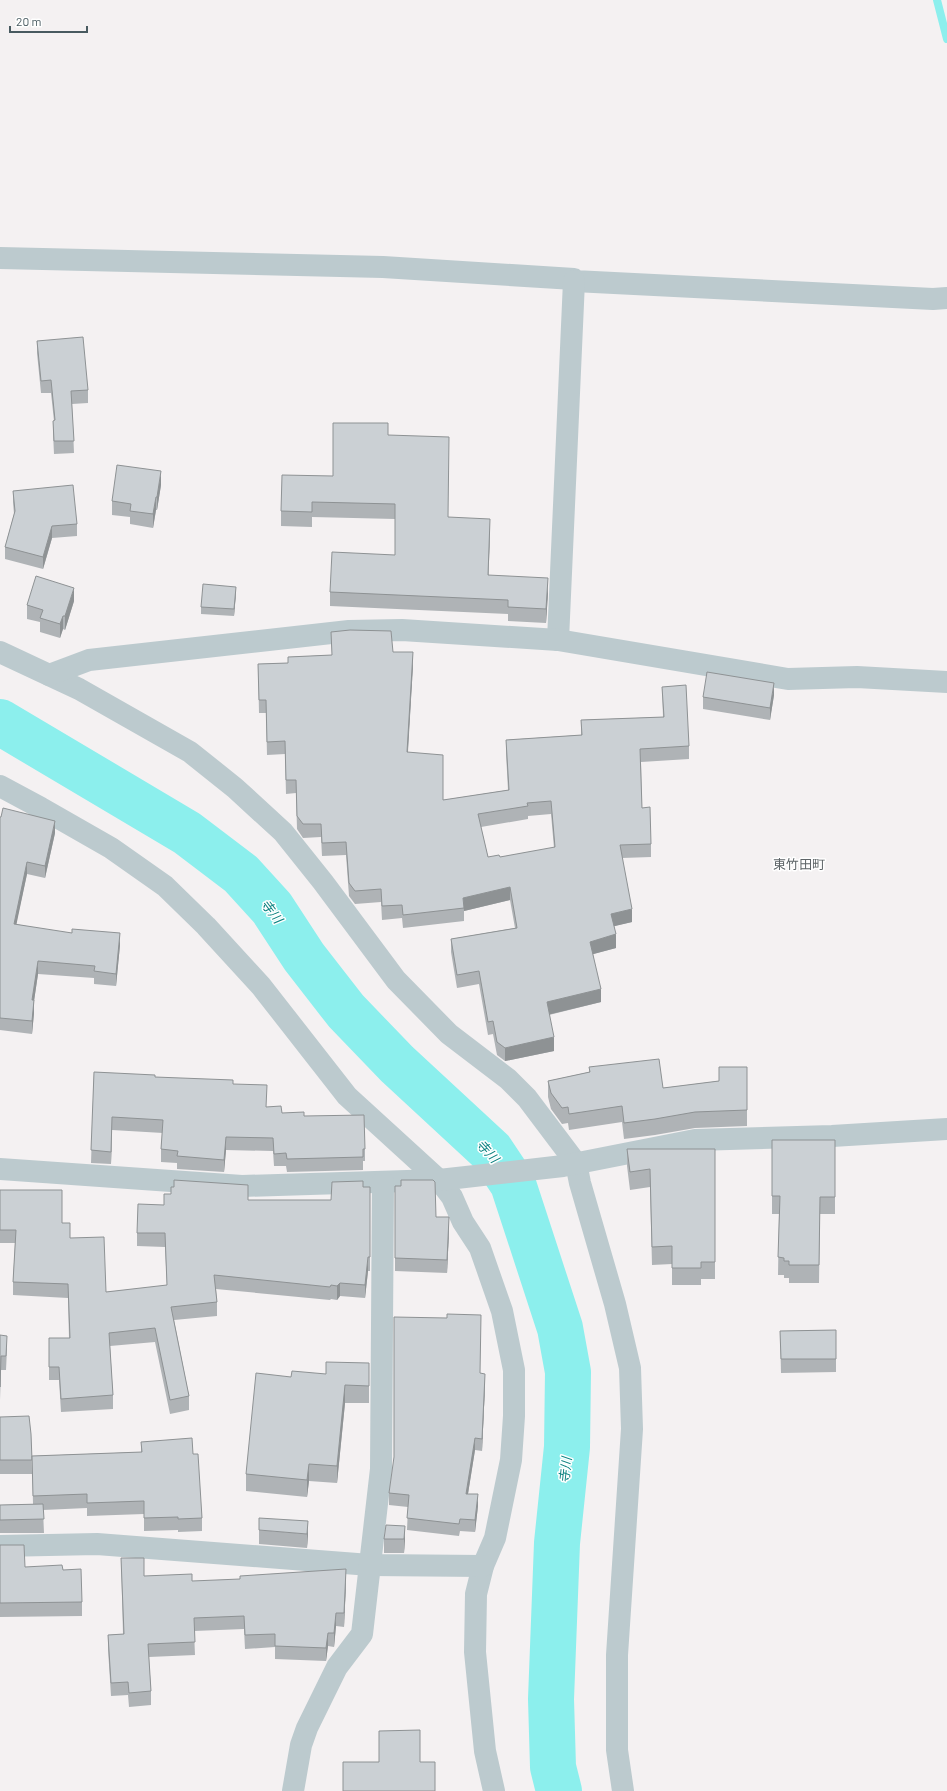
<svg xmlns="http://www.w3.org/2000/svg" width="947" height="1791" viewBox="0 0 947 1791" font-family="Barlow,'Noto Sans JP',sans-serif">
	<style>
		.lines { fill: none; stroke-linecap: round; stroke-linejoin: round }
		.stream { stroke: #8cefed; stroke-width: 8 }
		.river { stroke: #8cefed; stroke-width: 46 }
		.minor { stroke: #bccace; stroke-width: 22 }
		.wall { fill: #afb3b6; fill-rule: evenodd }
		.shaded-wall { fill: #8e9294 }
		.building { fill: #cbd0d4; stroke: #8e9294; fill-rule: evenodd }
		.labels { text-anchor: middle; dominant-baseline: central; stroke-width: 3; stroke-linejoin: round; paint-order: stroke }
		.neighbourhood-label { font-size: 13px; fill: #5d6467; stroke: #fff }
		.water-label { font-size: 13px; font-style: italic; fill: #0b8280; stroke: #fff }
	</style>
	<rect width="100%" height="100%" fill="#f4f1f2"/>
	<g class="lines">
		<polyline class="stream" points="937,0 947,39"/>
		<polyline class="river" points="0,722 187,833 241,874 272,908 304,957 346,1011 397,1064 491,1151 513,1184 560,1328 568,1372 567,1447 557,1543 551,1699 553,1767 559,1791"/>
		<g class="minor">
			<polyline points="0,258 383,267 574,279 574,281 933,299 947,298"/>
			<polyline points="558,640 574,281"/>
			<polyline points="0,652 79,689 190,752 235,788 283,832 323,882 396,980 449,1034 508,1079 527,1098 576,1163 580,1183 615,1304 630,1368 632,1429 617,1655 617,1750 623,1791"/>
			<polyline points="49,675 89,660 349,631 402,630 558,640 788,679 857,677 947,682"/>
			<polyline points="0,786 41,808 111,848 165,886 206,926 261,986 347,1096 439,1180 452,1197 463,1222 480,1248 502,1311 514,1370 514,1416 511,1460 495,1538 483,1566 476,1594 475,1652 485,1751 494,1791"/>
			<polyline points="0,1169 242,1186 439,1180 563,1166 695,1140 832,1136 947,1129"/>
			<polyline points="0,1546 97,1544 370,1565 483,1566"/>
			<polyline points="293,1791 301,1745 307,1728 337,1667 362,1634 381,1469 383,1182"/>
		</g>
	</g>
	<g class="wall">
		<polygon points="37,341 88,390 88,403 72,404 74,453 54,454 53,433 53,421 54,421 51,393 41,393 37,353"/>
		<polygon points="388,435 448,517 490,533 488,575 548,593 546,623 508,621 508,614 330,606 330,592 395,555 395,519 312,517 312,527 281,526 281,511 333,476"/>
		<polygon points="161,485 157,510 156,510 153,528 130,524 130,517 112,515 112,501"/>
		<polygon points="13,491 77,524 77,536 52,538 43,569 5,559 5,547 14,514 13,502"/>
		<polygon points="236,593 234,616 201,614 201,607"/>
		<polygon points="74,601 65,630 63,629 60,638 40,632 40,622 27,619 27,605"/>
		<path d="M331 632 393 652 413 665 408 752 443 800 508 790 506 753V740L581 735V720L663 717 662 687 689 746V759L641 762 642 808 651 844V857L622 858 632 922 614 926 616 948 593 954 601 1002 549 1015 554 1051 505 1061 497 1055 493 1034 488 1035 479 984 457 988 451 952V939L515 928 510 900 464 911V921L403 928 402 918 382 920 381 902 355 904 349 896 346 855 322 856 321 837 303 838 297 829 296 793 286 794 285 754 267 755 266 713H259L258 664 288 663V657L332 655ZM551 814 554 848 500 857H488L481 827 528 819V816Z"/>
		<polygon points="774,695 770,720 703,709 703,697"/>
		<polygon points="0,817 55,833 45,878 27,874 16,924 120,945 116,986 94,984 94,978 38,974 34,1001 34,1013 32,1034 0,1030"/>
		<polygon points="589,1067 663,1088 719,1081 747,1067 747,1126 695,1128 655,1135 624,1139 622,1122 569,1130 568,1123 562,1124 551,1109 548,1097 548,1081 589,1072"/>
		<polygon points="94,1072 233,1084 266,1107 282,1113 304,1116 365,1149 365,1161 363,1161 363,1170 287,1172 286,1166 274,1166 273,1151 226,1150 224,1172 177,1169 177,1163 161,1162 161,1149 163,1133 112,1130 111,1164 91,1163"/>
		<polygon points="772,1140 835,1140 835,1214 820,1214 819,1283 789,1283 789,1278 784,1278 784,1275 778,1275 779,1214 772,1214"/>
		<polygon points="627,1149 715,1149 715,1279 701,1279 701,1285 672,1285 672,1264 652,1265 650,1187 630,1190 627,1166"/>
		<polygon points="395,1186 436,1217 449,1231 447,1273 395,1271"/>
		<polygon points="363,1187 370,1187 370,1271 368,1271 365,1298 340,1296 337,1300 331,1299 330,1300 216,1289 217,1302 217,1316 174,1320 189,1396 189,1410 170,1414 155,1342 110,1346 113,1395 113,1409 61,1412 59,1380 49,1380 49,1338 69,1338 68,1298 13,1295 13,1282 15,1243 0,1243 0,1190 62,1223 70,1238 106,1292 167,1286 165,1247 137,1246 137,1233 164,1205 248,1200 331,1200"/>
		<polygon points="836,1330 836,1372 781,1373 780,1331"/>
		<polygon points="0,1335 7,1349 6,1370 1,1370 0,1400"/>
		<polygon points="369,1363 369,1403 345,1403 337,1483 309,1481 307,1497 246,1491 246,1474 326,1374"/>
		<polygon points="480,1373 485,1386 482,1451 475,1450 468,1494 478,1506 475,1532 460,1531 459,1536 407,1530 408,1507 389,1505 389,1493"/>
		<polygon points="0,1417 31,1434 32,1474 0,1474"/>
		<polygon points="141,1442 193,1454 202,1518 202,1531 178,1532 178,1530 144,1531 144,1514 87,1516 87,1508 43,1510 44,1533 0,1533 0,1505 33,1504 32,1456 141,1452"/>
		<polygon points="259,1530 308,1534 307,1548 259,1544"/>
		<polygon points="384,1539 405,1539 404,1553 384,1553"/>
		<polygon points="0,1545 25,1567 63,1570 82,1602 82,1616 0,1617"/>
		<polygon points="121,1558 144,1576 192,1581 346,1583 344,1627 336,1626 334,1647 328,1646 326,1661 275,1659 275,1647 245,1649 244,1629 194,1631 195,1655 149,1657 151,1691 151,1705 129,1707 128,1695 111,1696 108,1649 108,1635 123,1634"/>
	</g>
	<g class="shaded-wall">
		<polygon points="161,471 161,485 157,510 157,497"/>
		<polygon points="156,497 156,510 153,528 153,514"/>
		<polygon points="490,519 490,533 488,589 488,575"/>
		<polygon points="52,526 52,538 43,569 43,557"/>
		<polygon points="548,578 548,593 546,623 546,609"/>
		<polygon points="236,587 236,593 234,616 234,609"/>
		<polygon points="74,588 74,601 65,630 65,616"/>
		<polygon points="63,616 63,629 60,638 60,624"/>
		<polygon points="413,652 413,665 407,765 407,752"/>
		<polygon points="774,683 774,695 770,720 770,708"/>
		<polygon points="55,821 55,833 45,878 45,866"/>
		<polygon points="27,862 27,874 14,936 14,924"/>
		<polygon points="510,887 510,900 464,911 463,898"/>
		<polygon points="632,909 632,922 611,927 611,914"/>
		<polygon points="120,933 120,945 116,986 116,974"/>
		<polygon points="616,934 616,948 590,955 590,942"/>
		<polygon points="38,961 38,974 34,1001 34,1013 32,1034 32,1000"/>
		<polygon points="601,989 601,1002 547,1015 547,1002"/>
		<polygon points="554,1037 554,1051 505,1061 505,1048"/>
		<polygon points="112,1117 112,1130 111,1164 111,1152"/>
		<polygon points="226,1137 226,1150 224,1172 224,1160"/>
		<polygon points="449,1217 449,1231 447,1273 447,1260"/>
		<polygon points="368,1257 368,1271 365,1298 365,1285"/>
		<polygon points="340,1283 340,1296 337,1300 337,1286"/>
		<polygon points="485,1374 485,1386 482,1451 482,1439"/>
		<polygon points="345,1385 345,1403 337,1483 337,1466"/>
		<polygon points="475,1438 475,1450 466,1506 466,1494"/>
		<polygon points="309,1464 309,1481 307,1497 307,1480"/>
		<polygon points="478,1494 478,1506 475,1532 475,1520"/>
		<polygon points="308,1521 308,1534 307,1548 307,1534"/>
		<polygon points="405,1526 405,1539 404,1553 404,1539"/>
		<polygon points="346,1569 346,1583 344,1627 344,1613"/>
		<polygon points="336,1613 336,1626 334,1647 334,1633"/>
		<polygon points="328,1633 328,1646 326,1661 326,1648"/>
	</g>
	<g class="building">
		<polygon points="83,337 88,390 71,391 74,441 54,441 53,421 55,420 51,380 41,381 37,341"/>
		<polygon points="333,423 388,423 388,435 449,437 448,517 490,519 488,575 548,578 546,609 508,607 508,600 330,592 332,552 395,555 395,504 312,502 312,512 281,511 282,475 333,476"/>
		<polygon points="117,465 161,471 157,497 156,497 153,514 130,511 131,504 112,501"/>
		<polygon points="73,485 77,524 52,526 43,557 5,547 15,511 13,491"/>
		<polygon points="36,576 74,588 65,616 63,616 60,624 40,618 43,610 27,605"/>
		<polygon points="203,584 236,587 234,609 201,607"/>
		<path d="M350 630 391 631 393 652H413L407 752 443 755V800L509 790 506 740 582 735 581 720 664 717 662 687 686 685 689 746 640 749 642 808 650 807 651 844 620 845 632 909 611 914 616 934 590 942 601 989 547 1002 554 1037 505 1048 497 1042 493 1021 488 1022 479 971 457 975 451 939 517 928 510 887 463 898 464 908 403 915 402 905 382 906 381 889 355 891 349 883 346 842 322 843 321 824H303L297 816 296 780H286L285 741 267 742 266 700H259L258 664 288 663V657L332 655 331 632ZM551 801 555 847 500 857 499 855 488 857 478 814 528 806 527 803Z"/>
		<polygon points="707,672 774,683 770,708 703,697"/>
		<polygon points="3,808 55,821 45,866 27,862 14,924 72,933 72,929 120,933 116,974 94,971 95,966 38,961 32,1000 34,1000 32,1021 0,1018 0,817 1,817"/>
		<polygon points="659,1059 663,1088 719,1081 719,1067 747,1067 747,1110 695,1112 655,1119 624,1123 622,1106 569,1114 568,1107 562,1108 551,1093 548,1081 590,1072 589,1067"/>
		<polygon points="94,1072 155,1075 155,1077 233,1080 233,1084 267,1085 266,1107 281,1106 282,1113 304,1112 304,1116 364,1115 365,1149 363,1149 363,1157 287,1159 286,1153 274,1154 273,1138 226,1137 224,1160 177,1156 178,1151 161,1149 163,1120 112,1117 111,1152 91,1150"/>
		<polygon points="772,1140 835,1140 835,1197 820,1197 819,1265 789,1265 789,1261 784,1261 784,1258 778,1257 780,1196 772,1196"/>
		<polygon points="627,1149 715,1149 715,1262 701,1262 701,1268 672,1268 672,1246 652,1247 650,1169 630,1172"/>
		<polygon points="174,1180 248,1185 248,1200 331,1200 332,1182 363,1181 363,1187 370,1187 370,1257 368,1257 365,1285 340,1283 337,1286 331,1285 330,1287 214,1275 217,1302 171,1307 189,1396 170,1400 155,1328 109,1333 113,1395 61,1399 59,1367 49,1367 49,1338 70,1338 68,1284 13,1282 16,1230 0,1230 0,1190 62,1190 62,1223 70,1223 70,1238 104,1237 106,1292 167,1285 165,1233 137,1233 138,1204 164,1205 164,1194 171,1194 171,1187 174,1187"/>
		<polygon points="401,1180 433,1180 435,1182 436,1217 449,1217 447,1260 395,1258 395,1186 401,1186"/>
		<polygon points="447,1314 481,1315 480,1373 485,1374 482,1439 475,1438 466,1494 478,1494 475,1520 460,1519 459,1524 407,1518 409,1495 389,1493 394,1457 394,1317 447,1318"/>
		<polygon points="836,1330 836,1359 781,1359 780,1331"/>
		<polygon points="0,1335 7,1336 6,1356 1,1356 0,1387"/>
		<polygon points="326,1362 369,1363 369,1386 345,1385 337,1466 309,1464 307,1480 246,1474 256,1373 291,1377 292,1371 326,1374"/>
		<polygon points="29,1416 31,1434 32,1460 0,1460 0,1417"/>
		<polygon points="192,1438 193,1454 198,1454 202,1518 178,1519 178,1517 144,1518 144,1501 87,1503 87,1494 33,1496 32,1456 142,1452 141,1442"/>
		<polygon points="43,1504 44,1519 0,1520 0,1505"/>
		<polygon points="259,1518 308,1521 307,1534 259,1530"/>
		<polygon points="386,1525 405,1526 404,1539 384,1539"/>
		<polygon points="0,1545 24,1545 25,1567 62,1565 63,1570 81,1569 82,1602 0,1603"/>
		<polygon points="121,1558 144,1558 144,1576 192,1574 192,1581 240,1579 240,1576 346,1569 344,1613 336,1613 334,1633 328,1633 326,1648 275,1646 275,1634 245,1635 244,1616 194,1618 195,1642 148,1644 151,1691 129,1693 128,1682 111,1683 108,1635 124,1634"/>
		<polygon points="420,1730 420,1762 435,1762 435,1791 343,1791 343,1762 379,1762 379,1731"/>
	</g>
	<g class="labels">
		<g class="neighbourhood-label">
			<text x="799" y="864">東竹田町</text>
		</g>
		<g class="water-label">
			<text transform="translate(272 911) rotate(53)">寺川</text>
			<text transform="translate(488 1151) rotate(48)">寺川</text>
			<text transform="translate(565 1470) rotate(-84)">寺川</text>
		</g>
	</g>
	<path d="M10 26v6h77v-6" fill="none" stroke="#485a60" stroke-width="2"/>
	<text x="16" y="26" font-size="12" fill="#485a60" stroke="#ffffff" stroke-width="3" paint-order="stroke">20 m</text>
</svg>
